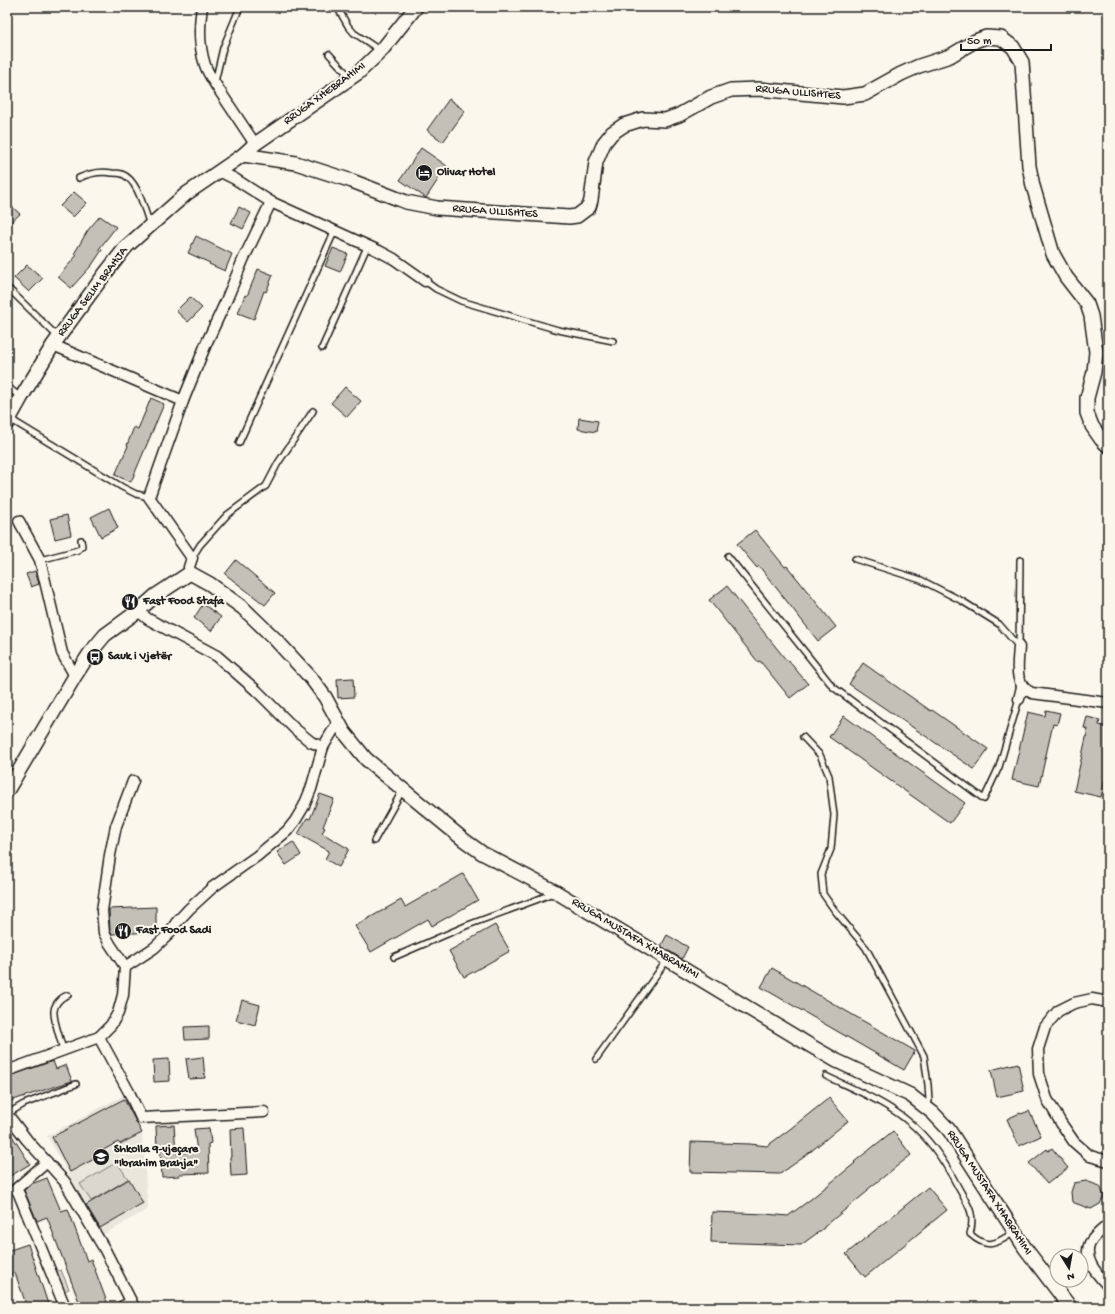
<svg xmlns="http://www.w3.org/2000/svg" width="1115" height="1314" viewBox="0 0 1115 1314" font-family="'Gochi Hand',sans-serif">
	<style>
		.built { fill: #eae6dc }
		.green { fill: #dad7ce; stroke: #7b7a75 }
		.building { fill: #c3c0b8; stroke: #1c1c1c }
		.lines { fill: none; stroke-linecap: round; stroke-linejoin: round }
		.service-casing { stroke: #1c1c1c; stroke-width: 8 }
		.minor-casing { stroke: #1c1c1c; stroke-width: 13 }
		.tertiary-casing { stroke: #1c1c1c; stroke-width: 16 }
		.service { stroke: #fbf7ec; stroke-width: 5 }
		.minor { stroke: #fbf7ec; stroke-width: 10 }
		.tertiary { stroke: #fbf7ec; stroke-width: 13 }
		.labels { text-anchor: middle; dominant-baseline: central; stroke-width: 4; stroke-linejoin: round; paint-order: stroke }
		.street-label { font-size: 12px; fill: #1c1c1c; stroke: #fbf7ec }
		.poi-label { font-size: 12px; font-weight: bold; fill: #1c1c1c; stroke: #fbf7ec; text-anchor: start }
	</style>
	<rect width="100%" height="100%" fill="#fbf7ec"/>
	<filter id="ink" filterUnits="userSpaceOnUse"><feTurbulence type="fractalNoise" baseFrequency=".025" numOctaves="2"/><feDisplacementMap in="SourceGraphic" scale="8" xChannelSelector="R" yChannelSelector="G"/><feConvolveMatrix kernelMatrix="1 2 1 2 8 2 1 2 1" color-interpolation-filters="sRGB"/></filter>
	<g filter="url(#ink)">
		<polygon class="built" points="124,1095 142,1133 148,1209 103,1235 47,1136"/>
		<g class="green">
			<polygon points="117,1162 128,1179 91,1201 80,1184"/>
			<polygon points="61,1270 69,1289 62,1292 54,1272"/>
		</g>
		<g class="building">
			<polygon points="449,99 465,111 443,142 427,130"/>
			<polygon points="421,148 447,166 426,198 400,180"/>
			<polygon points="74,192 87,203 73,217 60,206"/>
			<polygon points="7,202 20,214 7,226"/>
			<polygon points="239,207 251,213 243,229 231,223"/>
			<polygon points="100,216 116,227 99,249 102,250 92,265 71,288 58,277 77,255 74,254 88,230"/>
			<polygon points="196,236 232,254 225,271 209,264 210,263 188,253"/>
			<polygon points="333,248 348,254 340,272 325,266"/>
			<polygon points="27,265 43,278 29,292 14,278"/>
			<polygon points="258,269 273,275 266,292 264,291 254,319 238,313 245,295 247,296"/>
			<polygon points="190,297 202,308 188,322 176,311"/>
			<polygon points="345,387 361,401 347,417 331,403"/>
			<polygon points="151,398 164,404 131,482 115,475 128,446 127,445 134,427 138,429"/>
			<polygon points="579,418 598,421 596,432 578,429"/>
			<polygon points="109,508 118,528 101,537 91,517"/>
			<polygon points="67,515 71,535 55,539 50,519"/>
			<polygon points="755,530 785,567 787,566 836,627 818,641 759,566 757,568 737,544"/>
			<polygon points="236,560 275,593 265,605 225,574"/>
			<polygon points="35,571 39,584 31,587 26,574"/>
			<polygon points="727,586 787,661 788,660 808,684 790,698 760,661 758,662 709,600"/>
			<polygon points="203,604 221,617 211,631 194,618"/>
			<polygon points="863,663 931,711 932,710 988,749 974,769 849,684"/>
			<polygon points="353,678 354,697 338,698 337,679"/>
			<polygon points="1046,710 1060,713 1057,725 1053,724 1039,786 1012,780 1028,712 1045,716"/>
			<polygon points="844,716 965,803 950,823 829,737"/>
			<polygon points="1087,717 1100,720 1099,725 1108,727 1108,766 1101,797 1074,791 1088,729 1084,728"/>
			<polygon points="320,794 334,799 323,827 325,828 322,833 349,849 339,867 325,859 329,851 298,834 307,818 310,819"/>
			<polygon points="293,842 301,855 286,865 277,852"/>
			<polygon points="463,874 478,900 432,926 428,919 371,952 355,926 401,900 405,907"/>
			<polygon points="156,907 156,932 112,934 110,931 109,909"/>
			<polygon points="495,925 510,951 464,977 449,951"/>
			<polygon points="667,935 688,947 682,959 661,946"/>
			<polygon points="772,968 915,1051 904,1070 761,987"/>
			<polygon points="242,1000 260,1005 255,1025 236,1020"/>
			<polygon points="209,1026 209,1039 185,1040 184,1027"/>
			<polygon points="203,1057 205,1078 189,1079 186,1059"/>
			<polygon points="169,1059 170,1081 154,1082 153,1060"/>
			<polygon points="53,1061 56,1069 66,1065 72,1081 7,1102 7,1077"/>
			<polygon points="1018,1063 1024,1091 997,1097 991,1070"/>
			<polygon points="829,1098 848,1121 804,1157 780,1174 690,1172 691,1142 750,1144 767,1146 790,1129"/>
			<polygon points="124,1099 142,1133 120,1144 118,1142 94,1155 96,1158 70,1172 52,1137"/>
			<polygon points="1029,1111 1041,1136 1019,1146 1007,1119 1020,1113 1021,1114"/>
			<polygon points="174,1125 176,1153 197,1152 194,1129 209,1128 211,1143 208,1144 209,1173 179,1174 179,1176 162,1177 160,1148 157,1148 156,1126"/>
			<polygon points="7,1128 30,1164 7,1178"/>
			<polygon points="244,1128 247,1175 231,1176 230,1157 231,1157 230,1129"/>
			<polygon points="893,1131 911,1155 867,1190 868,1191 824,1227 824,1228 801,1245 711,1242 712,1212 766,1214 788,1216 811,1199 855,1163 854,1162"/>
			<polygon points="1052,1148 1068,1168 1047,1184 1029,1163 1047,1149 1048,1151"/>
			<polygon points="47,1178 61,1211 68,1209 87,1261 91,1259 108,1305 103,1307 81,1307 47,1217 37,1221 24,1190 31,1184"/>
			<polygon points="129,1179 143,1203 100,1228 86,1205"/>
			<polygon points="1086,1181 1100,1186 1104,1196 1100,1204 1091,1209 1072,1202 1071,1192 1074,1183"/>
			<polygon points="928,1187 947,1210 865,1277 846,1254"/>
			<polygon points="28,1244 49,1307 27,1307 15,1273 7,1275 7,1251"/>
		</g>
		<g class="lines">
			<g class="service-casing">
				<g id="service">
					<polyline points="337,7 348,26 354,33 381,51"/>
					<polyline points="329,54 350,77"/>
					<polyline points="215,82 223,48 240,7"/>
					<path d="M79 178C90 173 101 171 112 173 115 173 119 173 122 174 138 180 144 209 150 225"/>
					<polyline points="425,281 436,289 461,301 558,330 613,341"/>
					<polyline points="7,287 58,337"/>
					<polyline points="322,348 367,247"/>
					<polyline points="7,386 20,397"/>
					<polyline points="10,419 122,487 136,494 149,497"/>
					<polyline points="239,443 335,230"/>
					<polyline points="728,556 833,687 984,799 999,767 1019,699"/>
					<polyline points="192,558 200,545 227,515 266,486 278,463 313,411"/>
					<polyline points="855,559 921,580 962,601 999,624 1019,647"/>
					<polyline points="40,560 78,550 82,546 81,540"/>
					<polyline points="1019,647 1020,560"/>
					<polyline points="803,737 820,755 829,776 834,815 831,849 821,874 823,894 835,911 866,948 924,1056 928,1085 929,1101 927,1107"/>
					<polyline points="374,841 402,791"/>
					<polyline points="394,957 468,925 536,900 553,893"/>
					<path d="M63 1050C61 1040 54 1023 54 1013 53 1005 61 997 68 995"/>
					<polyline points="596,1059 667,960"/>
					<path d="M826 1076C853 1089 886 1102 909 1122 930 1139 945 1162 957 1185 967 1204 976 1212 970 1234 988 1250 996 1244 1014 1232"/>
					<polyline points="7,1114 24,1104 76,1084"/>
				</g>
			</g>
			<g class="minor-casing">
				<g id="minor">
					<path d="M202 7C199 26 199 47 205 65 208 74 214 82 219 90 231 108 243 126 255 144"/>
					<polyline points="219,171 235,179 271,202 379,251 394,259 425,281"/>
					<polyline points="53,345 183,401"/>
					<polyline points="19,521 40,560 62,653 75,676"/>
					<polyline points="190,573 189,567 192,558 149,497 183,401 206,344 226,301 243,260 271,202"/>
					<polyline points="138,611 148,619 217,656 257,691 295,729 311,742 323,747"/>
					<path d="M1019 647C1018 664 1013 685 1032 693L1108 703"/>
					<polyline points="1019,699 1022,687"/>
					<polyline points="125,967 154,948 168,935 176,923 189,909 213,887 257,856 287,831 295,821 304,806 311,789 323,747 338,722"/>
					<polyline points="1108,1002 1092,999 1074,1003 1058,1011 1045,1027 1038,1049 1039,1074 1047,1099 1061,1123 1074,1142 1090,1156 1108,1161"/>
					<polyline points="99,1037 129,1092 141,1118 264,1112"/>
					<polyline points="7,1071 99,1037 111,1025 118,1013 123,995 125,967 122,962 110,944 104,933 102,911 110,855 116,826 133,781"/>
					<polyline points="7,1114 27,1140 65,1182 105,1250 134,1307"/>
					<polyline points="47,1162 16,1189 19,1194 65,1307"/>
					<path d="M1108 1225C1102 1230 1094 1236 1090 1243 1082 1259 1098 1275 1108 1286"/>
					<polyline points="121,1307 131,1302"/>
				</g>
			</g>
			<g class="tertiary-casing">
				<g id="tertiary">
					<polyline points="243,155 296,163 352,181 406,202 437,208 569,217 577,216 589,207 591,200 596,162 604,143 612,133 624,125 643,119 665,120 679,115 711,97 731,90 758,89 843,97 865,94 901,74 919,66 950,56 975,41 986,37 1001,38 1013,47 1022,62 1029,166 1033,186 1053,254 1066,277 1087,304 1091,316 1096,352 1094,372 1087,398 1087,413 1092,426 1101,439 1108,446"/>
					<polyline points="7,423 21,398 53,345 104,275 126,247 186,194 243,155 255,144 358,73 381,51 416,7"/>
					<polyline points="7,791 75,676 90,653 105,635 138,611 155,596 190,573 210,584 243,608 276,640 311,678 325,697 344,732 366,759 464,840 482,853 556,892 811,1046 837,1061 910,1095 933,1113 949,1130 1025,1248 1070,1307"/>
				</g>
			</g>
			<use href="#service" class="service"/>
			<use href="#minor" class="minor"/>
			<use href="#tertiary" class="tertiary"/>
		</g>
	</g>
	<defs>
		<g id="hotel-disc" transform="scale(0.9)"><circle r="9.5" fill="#1c1c1c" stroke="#fbf7ec"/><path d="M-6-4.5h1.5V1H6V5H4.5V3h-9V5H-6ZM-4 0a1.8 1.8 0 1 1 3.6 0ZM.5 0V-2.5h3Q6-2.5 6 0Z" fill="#fff"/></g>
		<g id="restaurant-disc" transform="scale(0.9)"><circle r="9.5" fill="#1c1c1c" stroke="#fbf7ec"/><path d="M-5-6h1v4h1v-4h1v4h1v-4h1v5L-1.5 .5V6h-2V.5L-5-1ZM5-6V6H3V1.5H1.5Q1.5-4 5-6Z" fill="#fff"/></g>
		<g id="bus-disc" transform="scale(0.9)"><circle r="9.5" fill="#1c1c1c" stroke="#fbf7ec"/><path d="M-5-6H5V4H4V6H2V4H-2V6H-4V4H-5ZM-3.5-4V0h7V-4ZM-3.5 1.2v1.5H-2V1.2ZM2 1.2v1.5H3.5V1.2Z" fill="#fff"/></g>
		<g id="school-disc" transform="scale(0.9)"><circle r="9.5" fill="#1c1c1c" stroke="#fbf7ec"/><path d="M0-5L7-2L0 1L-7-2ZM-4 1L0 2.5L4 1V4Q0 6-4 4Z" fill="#fff"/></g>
	</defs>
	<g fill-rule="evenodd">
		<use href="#hotel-disc" x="424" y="173"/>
		<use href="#restaurant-disc" x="130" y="602"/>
		<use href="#bus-disc" x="95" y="657"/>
		<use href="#restaurant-disc" x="123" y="931"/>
		<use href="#school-disc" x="101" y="1157"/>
	</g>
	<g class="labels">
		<g class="street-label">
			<text transform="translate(798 93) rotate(5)">RRUGA ULLISHTES</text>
			<text transform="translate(325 94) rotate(-36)">RRUGA XHEBRAHIMI</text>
			<text transform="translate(495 212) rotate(4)">RRUGA ULLISHTES</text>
			<text transform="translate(93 292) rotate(-53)">RRUGA SELIM BRAHJA</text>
			<text transform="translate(635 939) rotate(31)">RRUGA MUSTAFA XHABRAHIMI</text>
			<text transform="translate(989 1193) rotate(57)">RRUGA MUSTAFA XHABRAHIMI</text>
		</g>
		<g class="poi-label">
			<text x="437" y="173">Olivar Hotel</text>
			<text x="143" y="602">Fast Food Stafa</text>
			<text x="108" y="657">Sauk i Vjetër</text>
			<text x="136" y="931">Fast Food Sadi</text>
			<text x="114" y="1150">Shkolla 9-vjeçare<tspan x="114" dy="14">"Ibrahim Brahja"</tspan></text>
		</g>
	</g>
	<rect width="1115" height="1314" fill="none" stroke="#fbf7ec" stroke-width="24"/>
	<rect x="12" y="12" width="1091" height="1290" fill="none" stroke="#1c1c1c" stroke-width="1.5" filter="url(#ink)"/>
	<g transform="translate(1069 1268) rotate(169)"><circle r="19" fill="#fbf7ec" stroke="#a29f99"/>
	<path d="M0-3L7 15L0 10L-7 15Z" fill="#1c1c1c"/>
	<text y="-6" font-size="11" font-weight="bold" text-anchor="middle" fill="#1c1c1c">N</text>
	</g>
	<path d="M961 44v6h90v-6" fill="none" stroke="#1c1c1c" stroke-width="2"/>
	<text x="967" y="44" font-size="12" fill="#1c1c1c" stroke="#fbf7ec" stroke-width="3" paint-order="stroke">50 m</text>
</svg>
